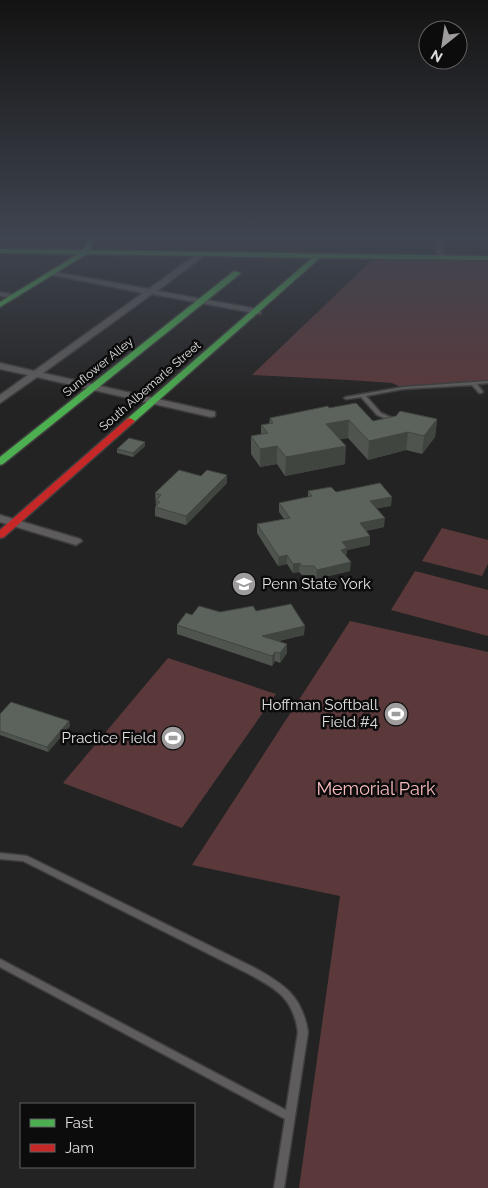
<svg xmlns="http://www.w3.org/2000/svg" width="488" height="1188" viewBox="0 0 488 1188" font-family="Raleway,sans-serif">
	<style>
		.green { fill: #5b393b }
		.lines { fill: none; stroke-linecap: round; stroke-linejoin: round }
		.lane-casing { stroke: #3f3e3e; stroke-width: 3 }
		.street-casing { stroke: #3f3e3e; stroke-width: 3 }
		.fast-casing { stroke: #3f3e3e; stroke-width: 3 }
		.jam-casing { stroke: #3f3e3e; stroke-width: 3 }
		.lane { fill: #5e5c5c; fill-rule: evenodd }
		.street { fill: #5e5c5c; fill-rule: evenodd }
		.fast { fill: #4caf50; fill-rule: evenodd }
		.jam { fill: #c62828; fill-rule: evenodd }
		.wall { fill: #4f544f }
		.shaded-wall { fill: #404540 }
		.building { fill: #5c625c; stroke: #404540 }
		.labels { text-anchor: middle; dominant-baseline: central; stroke-width: 5; stroke-linejoin: round; paint-order: stroke }
		.far-street-label { font-size: 12px; fill: #e0dddd; stroke: #0d0c0c }
		.poi-label { font-size: 15px; fill: #e0dddd; stroke: #0d0c0c; text-anchor: end }
		.near-park-label { font-size: 18px; fill: #fabbbe; stroke: #0d0c0c }
	</style>
	<rect width="100%" height="100%" fill="#242323"/>
	<g class="green">
		<polygon points="488,258 488,382 403,388 392,383 349,380 252,375 373,259"/>
		<polygon points="442,528 488,540 488,564 482,576 422,561"/>
		<polygon points="415,571 488,590 488,636 391,610"/>
		<polygon points="350,621 488,652 488,1188 299,1188 340,896 192,865"/>
		<polygon points="168,658 276,694 182,828 63,783"/>
	</g>
	<g class="lines">
		<g class="lane-casing">
			<g id="lane">
				<polygon points="488,381 488,383 477,384 483,392 481,393 479,393 472,385 403,389 366,396 381,413 395,419 395,421 393,422 377,415 361,397 346,399 344,398 346,397 403,387"/>
				<path d="M0 853 27 856 255 968C285 985 302 996 308 1032L284 1188H274L285 1119 0 967V959L286 1110 298 1032C293 998 277 989 249 974L23 861 0 859Z"/>
			</g>
		</g>
		<g class="street-casing">
			<g id="street">
				<polygon points="435,238 442,238 445,260 438,258"/>
				<polygon points="198,253 205,255 157,291 257,309 261,312 260,314 152,294 43,373 215,412 215,416 211,417 37,377 0,403 0,395 28,375 0,369 0,363 34,371 143,293 52,275 48,273 49,271 149,289"/>
				<polygon points="0,292 19,296 15,298 0,296"/>
				<polygon points="0,515 80,539 82,541 76,545 0,522"/>
			</g>
		</g>
		<g class="fast-casing">
			<g id="fast">
				<polygon points="89,238 95,238 90,250 488,256 488,260 320,258 133,423 130,424 125,421 127,419 312,258 87,254 0,307 0,302 78,254 0,253 0,249 83,250"/>
				<polygon points="234,271 241,273 3,464 0,465 0,457"/>
			</g>
		</g>
		<g class="jam-casing">
			<polygon id="jam" points="130,418 135,421 133,423 4,537 0,538 0,530 127,419"/>
		</g>
		<use href="#lane" class="lane"/>
		<use href="#street" class="street"/>
		<use href="#fast" class="fast"/>
		<use href="#jam" class="jam"/>
	</g>
	<g class="wall">
		<polygon points="329,408 373,421 437,419 435,437 422,454 406,450 368,460 348,438 340,439 345,464 285,476 277,464 260,467 251,454 251,436 261,435 261,425 269,424 270,418"/>
		<polygon points="145,442 145,446 133,457 117,453 117,449"/>
		<polygon points="227,475 227,483 186,525 155,516 155,507 156,506 155,493 201,476"/>
		<polygon points="308,491 336,492 391,506 376,508 384,527 366,531 370,545 347,550 346,556 350,571 316,579 314,575 302,575 299,572 293,573 287,564 278,566 257,533 257,524 284,519 279,512 279,503 308,497"/>
		<polygon points="256,611 304,635 279,641 287,653 280,663 275,661 272,666 177,634 177,625 192,615 220,612"/>
		<polygon points="0,714 69,721 70,726 48,752 0,735"/>
	</g>
	<g class="shaded-wall">
		<polygon points="437,419 435,437 422,454 424,436"/>
		<polygon points="349,420 348,438 325,442 326,424"/>
		<polygon points="408,432 406,450 368,460 369,441"/>
		<polygon points="145,442 145,446 133,457 133,453"/>
		<polygon points="277,446 277,464 260,467 260,449"/>
		<polygon points="346,446 345,464 285,476 286,457"/>
		<polygon points="227,475 227,483 186,525 186,516"/>
		<polygon points="392,497 391,506 369,510 370,501"/>
		<polygon points="385,518 384,527 359,532 360,523"/>
		<polygon points="370,536 370,545 347,550 346,557 340,559 342,542"/>
		<polygon points="287,555 287,564 278,566 279,557"/>
		<polygon points="351,562 350,571 316,579 317,570"/>
		<polygon points="300,563 299,572 293,573 293,564"/>
		<polygon points="305,626 304,635 262,645 262,636"/>
		<polygon points="287,644 287,653 280,663 280,653"/>
		<polygon points="275,652 275,661 272,666 272,656"/>
		<polygon points="69,721 70,726 48,752 47,747"/>
	</g>
	<g class="building">
		<polygon points="356,403 373,421 396,416 400,411 437,419 424,436 408,432 369,441 349,420 326,424 346,446 286,457 277,446 260,449 251,436 268,433 261,425 273,423 270,418 328,406 329,408"/>
		<polygon points="129,438 145,442 133,453 117,449"/>
		<polygon points="179,470 201,476 207,470 227,475 186,516 155,507 160,502 156,501 161,495 155,493"/>
		<polygon points="380,483 392,497 370,501 385,518 360,523 370,536 342,542 347,548 341,550 351,562 317,570 314,566 302,566 300,563 293,564 287,555 279,557 257,524 290,518 279,503 312,496 308,491 331,487 336,492"/>
		<polygon points="291,604 305,626 262,636 287,644 280,653 275,652 272,656 177,625 186,613 192,615 199,606 220,612 253,606 256,611"/>
		<polygon points="11,702 69,721 47,747 0,731 0,714"/>
	</g>
	<linearGradient id="sky" x2="0" y2="1"><stop stop-color="#141313"/><stop offset="0.59" stop-color="#3f4550"/><stop offset="1" stop-color="#3f4550" stop-opacity="0"/></linearGradient>
	<rect width="488" height="404" fill="url(#sky)"/>
	<defs>
		<g id="university-disc" transform="scale(1.25)"><circle r="9.5" fill="#9e9c9c" stroke="#0d0c0c"/><path d="M0-5L7-2L0 1L-7-2ZM-4 1L0 2.5L4 1V4Q0 6-4 4Z" fill="#fff"/></g>
		<g id="stadium-disc" transform="scale(1.25)"><circle r="9.5" fill="#9e9c9c" stroke="#0d0c0c"/><path d="M0-5a6.5 5 0 1 0 0 10a6.5 5 0 1 0 0-10ZM-3.5-1.8h7v3.6h-7Z" fill="#fff"/></g>
	</defs>
	<g fill-rule="evenodd">
		<use href="#university-disc" x="244" y="584"/>
		<use href="#stadium-disc" x="396" y="714"/>
		<use href="#stadium-disc" x="173" y="738"/>
	</g>
	<g class="labels">
		<g class="far-street-label">
			<text transform="translate(98 367) rotate(-39)">Sunflower Alley</text>
			<text transform="translate(150 386) rotate(-41)">South Albemarle Street</text>
		</g>
		<g class="poi-label">
			<text x="262" y="584" text-anchor="start">Penn State York</text>
			<text x="378" y="705">Hoffman Softball<tspan x="378" dy="17">Field #4</tspan></text>
			<text x="156" y="738">Practice Field</text>
		</g>
		<g class="near-park-label">
			<text x="376" y="788">Memorial Park</text>
		</g>
	</g>
	<rect x="20" y="1103" width="175" height="65" fill="#0d0c0c" stroke="#616060"/>
	<rect x="30" y="1119" width="25" height="8" fill="#4caf50" stroke="#616060"/>
	<text x="65" y="1128" font-size="15" fill="#e0dddd">Fast</text>
	<rect x="30" y="1144" width="25" height="8" fill="#c62828" stroke="#616060"/>
	<text x="65" y="1153" font-size="15" fill="#e0dddd">Jam</text>
	<g transform="translate(443 45) rotate(210)"><circle r="24" fill="#0d0c0c" stroke="#616060"/>
	<path d="M0-4L9 19L0 12L-9 19Z" fill="#9e9c9c"/>
	<text y="-8" font-size="14" font-weight="bold" text-anchor="middle" fill="#e0dddd">N</text>
	</g>
</svg>
